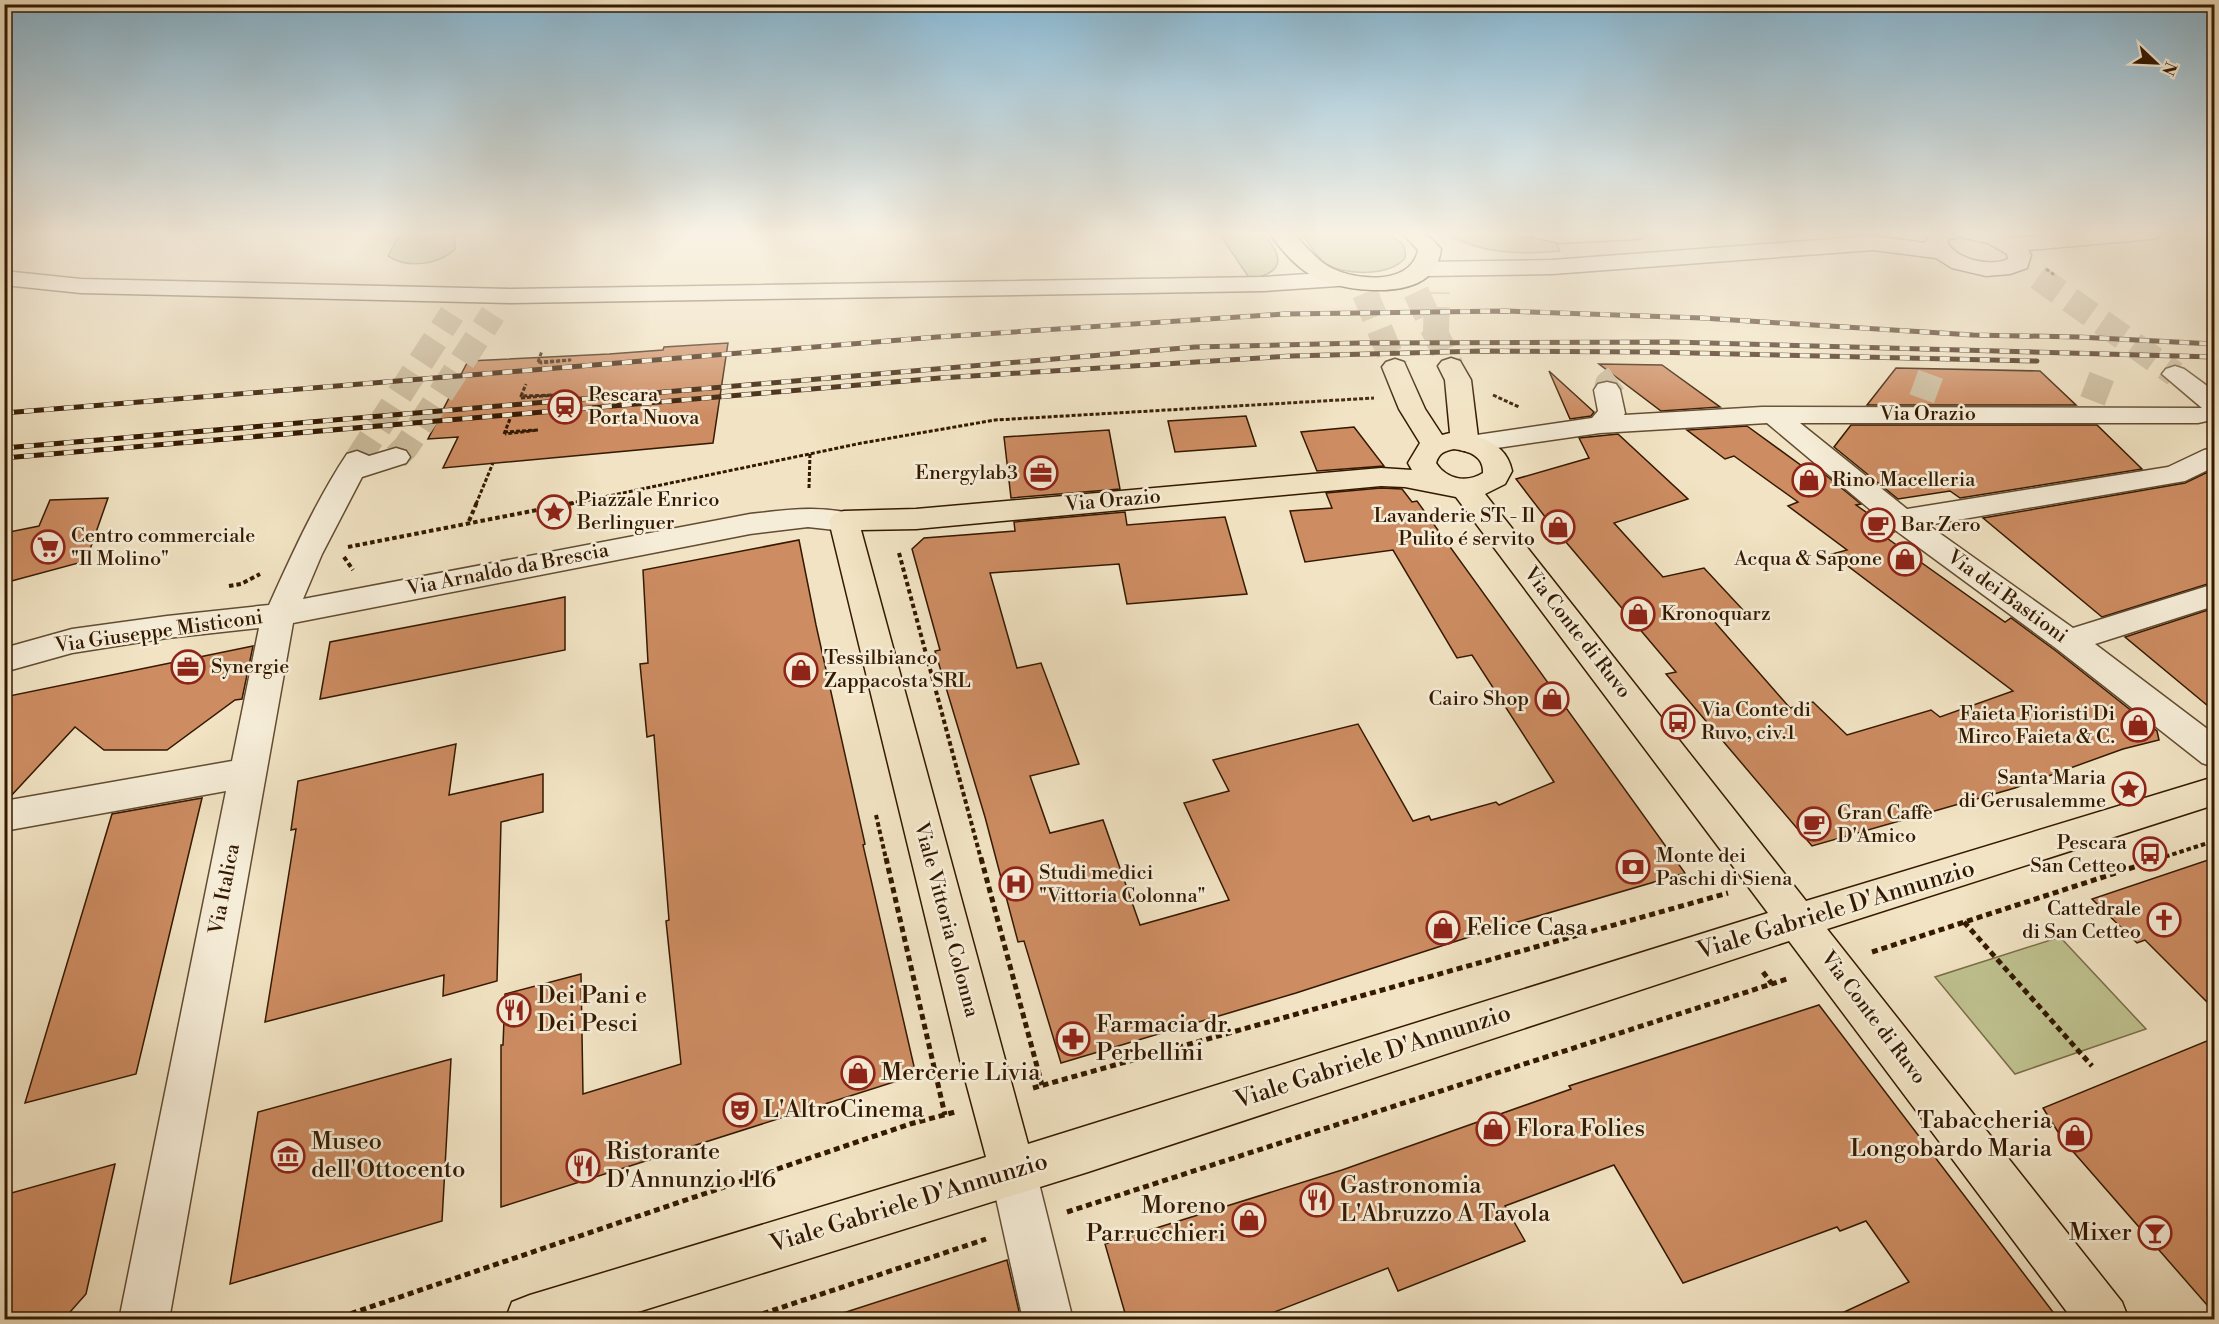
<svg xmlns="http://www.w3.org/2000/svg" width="2219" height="1324" viewBox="0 0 2219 1324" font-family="'Libre Bodoni',serif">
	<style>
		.green { fill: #bfc290; stroke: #7a6e48; stroke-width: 1.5 }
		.building { fill: #cd8c62; stroke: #341900; stroke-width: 1.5 }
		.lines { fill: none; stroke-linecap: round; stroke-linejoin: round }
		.minor-tunnel { stroke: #cbbb9c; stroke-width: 26; stroke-dasharray: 26 13; stroke-linecap: butt }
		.major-tunnel { stroke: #cbbb9c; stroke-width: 26; stroke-dasharray: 26 13; stroke-linecap: butt }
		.minor-casing { stroke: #634c31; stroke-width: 3 }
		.major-casing { stroke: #341900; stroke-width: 3 }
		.path-far2 { stroke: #341900; stroke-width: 3; stroke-dasharray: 4 2; stroke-linecap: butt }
		.path-far1 { stroke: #341900; stroke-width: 4; stroke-dasharray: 4.5 3; stroke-linecap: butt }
		.path { stroke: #341900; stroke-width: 5; stroke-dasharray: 6 4; stroke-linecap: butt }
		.minor { fill: #f6edd8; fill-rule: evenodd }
		.major { fill: #f1e3c3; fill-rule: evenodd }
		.rail-casing { stroke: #341900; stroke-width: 5 }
		.rail { stroke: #f6edd8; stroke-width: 4; stroke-dasharray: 10; stroke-linecap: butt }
		.labels { text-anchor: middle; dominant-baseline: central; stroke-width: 5; stroke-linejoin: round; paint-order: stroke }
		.poi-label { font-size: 20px; fill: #341900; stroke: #f6edd8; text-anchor: start }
		.street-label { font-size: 20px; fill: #341900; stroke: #f6edd8 }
		.near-street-label { font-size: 24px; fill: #341900; stroke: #f6edd8 }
		.near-poi-label { font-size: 24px; fill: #341900; stroke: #f6edd8; text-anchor: start }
	</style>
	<rect width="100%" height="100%" fill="#f1e3c3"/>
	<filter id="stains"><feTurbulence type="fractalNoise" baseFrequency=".00333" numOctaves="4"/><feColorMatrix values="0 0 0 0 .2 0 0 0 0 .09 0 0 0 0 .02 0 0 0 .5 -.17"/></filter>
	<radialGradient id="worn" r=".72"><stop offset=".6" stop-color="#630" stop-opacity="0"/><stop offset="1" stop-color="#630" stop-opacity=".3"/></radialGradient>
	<g class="green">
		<path d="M414 232H448L454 235 455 249C438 265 408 269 388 256L397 239Z"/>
		<path d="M1218 232H1261C1284 255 1286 273 1250 279Z"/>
		<path d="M1300 232C1322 232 1413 221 1405 258 1389 277 1342 276 1324 262 1314 254 1308 241 1300 232Z"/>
		<path d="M1480 232 1555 240 1560 251C1518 255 1482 254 1444 233Z"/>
		<polygon points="2060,937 2146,1029 2015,1074 1935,977"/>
	</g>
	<g class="building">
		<polygon points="728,343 713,443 443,468 458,437 428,439 468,361 609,354 663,350 664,347"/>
		<polygon points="1599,364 1662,365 1720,407 1661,411"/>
		<polygon points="1896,368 2040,371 2076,405 1867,405"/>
		<polygon points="1549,371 1594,412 1591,416 1570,419"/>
		<polygon points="1246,416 1256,446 1175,452 1168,421"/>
		<polygon points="1851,425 2097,425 2142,469 1960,498 1950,491 1898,499 1834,447"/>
		<polygon points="1747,426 1813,474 1817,468 1861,504 1856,505 1894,532 1884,536 2005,622 2011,618 2056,651 2157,731 2159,740 2123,749 2015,788 1812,846 1666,674 1676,672 1549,522 1516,479 1589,458 1579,438 1618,434 1688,499 1614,523 1663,577 1704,568 1744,611 1712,619 1790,708 1813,702 1847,735 1931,710 1940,717 2013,691 1832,554 1847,550 1788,506 1798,502 1734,456 1725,459 1687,430"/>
		<polygon points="1354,427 1384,466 1317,471 1301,432"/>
		<polygon points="1109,430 1120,489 1011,498 1004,437"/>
		<polygon points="2214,469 2214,582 2102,617 1983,518 2185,483"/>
		<polygon points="1381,488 1402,489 1412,502 1417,501 1685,873 1497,928 1296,993 1061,1063 1024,941 1018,942 985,817 935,651 940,650 912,549 924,538 1015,531 1014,522 1125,512 1127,525 1225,517 1247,594 1127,604 1119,564 990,573 1017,668 1041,663 1079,764 1030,776 1050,833 1103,820 1140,925 1229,900 1184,803 1229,791 1213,760 1358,724 1413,821 1429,816 1431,820 1496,802 1499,805 1554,782 1472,655 1457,658 1393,550 1305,562 1290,511 1332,508 1326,493"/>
		<polygon points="108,498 86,561 4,583 4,533 39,526 50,500"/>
		<polygon points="799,540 816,625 865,844 863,845 916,1075 501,1207 501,1045 503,1045 505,994 581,974 583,1094 681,1064 666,921 669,920 654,735 647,737 640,664 648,663 643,570"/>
		<polygon points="565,597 565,650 320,699 330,642"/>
		<polygon points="2214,608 2214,711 2125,637"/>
		<polygon points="253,646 242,699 235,700 167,750 104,750 75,727 9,798 4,799 4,697"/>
		<polygon points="456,744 449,795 543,774 543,812 501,822 497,981 443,996 444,975 265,1022 296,829 291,830 298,781"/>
		<polygon points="202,798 136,1074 25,1103 112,814"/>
		<polygon points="2214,858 2214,1009 2145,940 2137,943 2092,899"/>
		<polygon points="1819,1005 2059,1320 1827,1320 1909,1282 1866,1221 1840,1231 1837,1227 1683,1283 1614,1165 1505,1206 1525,1241 1398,1291 1388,1268 1254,1320 1127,1320 1105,1244 1342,1170 1571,1089 1569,1086"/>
		<polygon points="2214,1038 2214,1313 2063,1140 2043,1108"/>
		<polygon points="451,1059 442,1221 230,1284 258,1112"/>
		<polygon points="115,1164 86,1294 63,1320 4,1320 4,1195"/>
		<polygon points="1007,1260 1021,1320 844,1320 843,1313"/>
	</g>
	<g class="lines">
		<g class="minor-tunnel">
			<polyline points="2038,277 2175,374"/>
			<polyline points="1436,333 1437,292"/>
			<polyline points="1914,382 1941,392"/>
			<polyline points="2085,384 2111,394"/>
			<polyline points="1607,390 1608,384 1616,378"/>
			<polyline points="396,457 406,447 493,314"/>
			<polyline points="357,460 452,314"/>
		</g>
		<g class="major-tunnel">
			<polyline points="1416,292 1451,366"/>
			<polyline points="1365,293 1395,367"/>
		</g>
		<g class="minor-casing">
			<g id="minor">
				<polygon points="1530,232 1648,232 1645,237 1637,239 1560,243 1533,237"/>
				<path d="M1932 232H1998L2013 238 2082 232H2162L2159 237 2151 239 2028 250 2031 255 2027 268 2010 274 1986 276 1952 268 1936 258 1873 250 1552 274 1425 276 1417 274 1413 269 1417 264 1425 262 1552 260 1873 236 1925 243ZM1960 237 1988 243 2007 254 2008 259C1990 267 1957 260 1947 242L1949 239Z"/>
				<polygon points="4,271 81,279 512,289 1263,277 1338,272 1346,274 1350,279 1346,284 1338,286 1263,291 512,303 81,293 4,285"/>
				<polygon points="2175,366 2184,369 2214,391 2214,413 2209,412 2211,415 2207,421 2198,423 1800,423 1907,509 2168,467 2204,450 2214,448 2214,467 2185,481 1928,525 2073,628 2214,584 2214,606 2095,644 2214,734 2214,767 2202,763 2057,649 1891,527 1767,423 1600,433 1470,452 1460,450 1456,444 1460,438 1470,436 1592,418 1598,411 1594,390 1598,384 1607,382 1616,384 1620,390 1625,413 1624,415 1762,407 2202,408 2162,374 2166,369"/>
				<path d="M396 448 406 451 410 457 406 463 362 477 322 554 303 599 750 514C786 510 819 505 854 514L859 521 854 528 844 531 808 527 750 534 293 623 169 1320H119L226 791 4 831V801L232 761 259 628 167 638 72 653 4 672V648L72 629 167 616 269 605C292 554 317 499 347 454L357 451 369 456Z"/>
				<polygon points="1013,1148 1029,1155 1036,1171 1073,1320 1023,1320 990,1171 997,1155"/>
			</g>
		</g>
		<g class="major-casing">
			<g id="major">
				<path d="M1269 232H1292C1303 243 1313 256 1326 265 1351 281 1411 287 1418 250L1401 232H1425L1441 249C1439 261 1437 269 1427 277 1402 298 1337 291 1311 275 1295 266 1279 247 1269 232Z"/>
				<path d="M1451 358 1460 361 1471 380 1478 437C1496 443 1508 452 1512 471L1505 484 1485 494 1806 901 2214 777V805L1827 929 2122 1302 2129 1320H2073L1789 941 1088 1172 612 1320H505L512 1302 530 1295 986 1157 960 1060 829 521 834 514 844 511 916 509 1381 468 1412 470 1408 463 1420 443 1399 409 1382 367 1386 362 1395 359 1404 362 1425 409 1442 435 1450 433 1445 380 1438 366 1442 361ZM1454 449C1469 451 1484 456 1483 473 1467 483 1447 480 1436 463 1439 453 1444 451 1454 449ZM1381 486 1405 487 1456 497 1768 913 1028 1144 861 530 916 529Z"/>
			</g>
		</g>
		<g class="path-far2">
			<polyline points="2046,269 2056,276"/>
			<polyline points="538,362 570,360 540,363"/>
			<polyline points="538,362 542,351"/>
			<polyline points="1493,395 1519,407"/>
			<polyline points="521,398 554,395 521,396 526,384"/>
			<polyline points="504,432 538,430 505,434"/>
			<polyline points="504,434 510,419"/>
			<polyline points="809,488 810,453"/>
			<polyline points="476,504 493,463"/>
			<polyline points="570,504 862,443 995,420 1374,398"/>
		</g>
		<g class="path-far1">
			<polyline points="469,521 477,502"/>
			<polyline points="348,547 578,502"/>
			<polyline points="899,553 981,859"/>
			<polyline points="344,557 353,570"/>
			<polyline points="229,586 241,584 260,574"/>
			<polyline points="876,815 886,859"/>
			<polyline points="2158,859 2214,841"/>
		</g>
		<g class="path">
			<polyline points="886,858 945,1115"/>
			<polyline points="981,858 1042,1085"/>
			<polyline points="1964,922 2092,1066"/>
			<polyline points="1872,952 2162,858"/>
			<polyline points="1763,972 1772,984"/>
			<polyline points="1033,1088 1728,893"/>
			<polyline points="1067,1212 1790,978"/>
			<polyline points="332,1320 910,1124 955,1112"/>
			<polyline points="744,1320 986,1239"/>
		</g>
		<use href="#minor" class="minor"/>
		<use href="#major" class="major"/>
		<g class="rail-casing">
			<g id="rail">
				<polyline points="4,413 937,337 1284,314 1506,311 1702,318 1973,335 2078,337 2214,344"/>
				<polyline points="4,448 1195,347 1360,343 1673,342 2214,357"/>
				<polyline points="4,458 940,378 1291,356 1482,351 1650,352 2037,361"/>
			</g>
		</g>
		<use href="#rail" class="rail"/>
	</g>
	<linearGradient id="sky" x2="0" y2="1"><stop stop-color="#89b8d3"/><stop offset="0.56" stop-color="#f9f2e4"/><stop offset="1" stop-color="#f9f2e4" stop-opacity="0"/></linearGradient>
	<rect width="2219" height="417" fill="url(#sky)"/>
	<defs>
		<g id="station-ring" transform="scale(1.725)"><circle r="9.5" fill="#f6edd8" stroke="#8f2418" stroke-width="1.5"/><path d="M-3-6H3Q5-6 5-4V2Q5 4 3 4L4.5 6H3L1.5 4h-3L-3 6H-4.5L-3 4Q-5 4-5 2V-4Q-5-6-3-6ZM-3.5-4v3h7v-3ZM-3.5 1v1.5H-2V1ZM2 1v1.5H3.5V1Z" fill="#8f2418"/></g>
		<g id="office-ring" transform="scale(1.725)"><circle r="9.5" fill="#f6edd8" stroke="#8f2418" stroke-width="1.5"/><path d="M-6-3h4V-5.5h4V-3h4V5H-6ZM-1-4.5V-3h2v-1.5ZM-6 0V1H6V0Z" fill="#8f2418"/></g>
		<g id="shop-ring" transform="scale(1.725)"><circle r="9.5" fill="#f6edd8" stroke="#8f2418" stroke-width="1.5"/><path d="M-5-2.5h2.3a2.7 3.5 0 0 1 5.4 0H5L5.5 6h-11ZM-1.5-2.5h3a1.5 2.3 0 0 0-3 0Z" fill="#8f2418"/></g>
		<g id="sight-ring" transform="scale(1.725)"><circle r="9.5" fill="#f6edd8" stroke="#8f2418" stroke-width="1.5"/><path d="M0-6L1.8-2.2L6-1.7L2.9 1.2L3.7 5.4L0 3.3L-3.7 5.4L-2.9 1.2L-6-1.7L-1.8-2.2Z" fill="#8f2418"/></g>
		<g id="cafe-ring" transform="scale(1.725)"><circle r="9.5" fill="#f6edd8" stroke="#8f2418" stroke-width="1.5"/><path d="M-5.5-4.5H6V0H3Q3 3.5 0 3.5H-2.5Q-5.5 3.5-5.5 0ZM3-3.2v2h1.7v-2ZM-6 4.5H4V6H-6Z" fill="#8f2418"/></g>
		<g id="supermarket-ring" transform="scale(1.725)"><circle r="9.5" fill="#f6edd8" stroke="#8f2418" stroke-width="1.5"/><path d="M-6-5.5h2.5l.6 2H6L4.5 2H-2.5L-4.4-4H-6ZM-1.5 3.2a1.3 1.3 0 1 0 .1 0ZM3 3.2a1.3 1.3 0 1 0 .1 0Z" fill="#8f2418"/></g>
		<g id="bus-ring" transform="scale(1.725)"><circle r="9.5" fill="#f6edd8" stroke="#8f2418" stroke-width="1.5"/><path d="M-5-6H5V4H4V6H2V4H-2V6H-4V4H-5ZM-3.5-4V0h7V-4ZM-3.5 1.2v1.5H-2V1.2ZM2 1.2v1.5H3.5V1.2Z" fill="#8f2418"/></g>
		<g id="bank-ring" transform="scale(1.725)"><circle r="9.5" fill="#f6edd8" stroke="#8f2418" stroke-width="1.5"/><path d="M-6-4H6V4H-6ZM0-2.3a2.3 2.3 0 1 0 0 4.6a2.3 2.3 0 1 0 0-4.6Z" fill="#8f2418"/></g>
		<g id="hospital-ring" transform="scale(1.725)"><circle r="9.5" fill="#f6edd8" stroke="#8f2418" stroke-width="1.5"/><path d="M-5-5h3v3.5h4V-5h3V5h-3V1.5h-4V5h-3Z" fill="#8f2418"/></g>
		<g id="church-ring" transform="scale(1.725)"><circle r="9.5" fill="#f6edd8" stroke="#8f2418" stroke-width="1.5"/><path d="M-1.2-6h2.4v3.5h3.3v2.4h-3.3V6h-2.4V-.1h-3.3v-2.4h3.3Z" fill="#8f2418"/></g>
		<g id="restaurant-ring" transform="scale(1.725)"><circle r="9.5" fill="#f6edd8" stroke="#8f2418" stroke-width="1.5"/><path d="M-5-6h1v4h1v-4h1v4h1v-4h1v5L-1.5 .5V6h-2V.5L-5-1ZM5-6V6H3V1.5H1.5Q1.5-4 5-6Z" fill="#8f2418"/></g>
		<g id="pharmacy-ring" transform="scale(1.725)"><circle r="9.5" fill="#f6edd8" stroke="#8f2418" stroke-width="1.5"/><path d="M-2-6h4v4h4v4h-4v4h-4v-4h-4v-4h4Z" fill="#8f2418"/></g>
		<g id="theatre-ring" transform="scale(1.725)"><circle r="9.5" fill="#f6edd8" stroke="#8f2418" stroke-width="1.5"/><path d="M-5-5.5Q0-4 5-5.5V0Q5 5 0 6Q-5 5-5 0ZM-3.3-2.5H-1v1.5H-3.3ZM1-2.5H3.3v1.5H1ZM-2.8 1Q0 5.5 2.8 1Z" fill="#8f2418"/></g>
		<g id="museum-ring" transform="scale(1.725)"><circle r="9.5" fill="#f6edd8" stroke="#8f2418" stroke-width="1.5"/><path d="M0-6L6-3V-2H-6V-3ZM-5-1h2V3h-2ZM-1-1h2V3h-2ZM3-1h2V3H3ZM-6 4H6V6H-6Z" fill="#8f2418"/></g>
		<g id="bar-ring" transform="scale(1.725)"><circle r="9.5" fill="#f6edd8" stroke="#8f2418" stroke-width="1.5"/><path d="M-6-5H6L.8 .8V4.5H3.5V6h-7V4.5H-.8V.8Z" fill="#8f2418"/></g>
	</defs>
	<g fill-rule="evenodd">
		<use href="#station-ring" x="565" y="407"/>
		<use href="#office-ring" x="1041" y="473"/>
		<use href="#shop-ring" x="1809" y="480"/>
		<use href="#sight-ring" x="554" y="512"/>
		<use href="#cafe-ring" x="1878" y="525"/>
		<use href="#shop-ring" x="1558" y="527"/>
		<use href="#supermarket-ring" x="48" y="547"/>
		<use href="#shop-ring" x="1905" y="559"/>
		<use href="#shop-ring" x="1638" y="614"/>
		<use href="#office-ring" x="188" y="667"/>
		<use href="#shop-ring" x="801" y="670"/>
		<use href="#shop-ring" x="1552" y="699"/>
		<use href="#bus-ring" x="1678" y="722"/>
		<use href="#shop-ring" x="2138" y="725"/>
		<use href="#sight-ring" x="2129" y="789"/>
		<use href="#cafe-ring" x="1814" y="824"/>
		<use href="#bus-ring" x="2150" y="854"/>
		<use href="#bank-ring" x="1633" y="867"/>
		<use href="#hospital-ring" x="1016" y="884"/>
		<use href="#church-ring" x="2164" y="920"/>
		<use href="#shop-ring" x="1443" y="928"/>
		<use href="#restaurant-ring" x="514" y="1010"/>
		<use href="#pharmacy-ring" x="1073" y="1039"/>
		<use href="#shop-ring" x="858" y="1073"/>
		<use href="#theatre-ring" x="740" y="1110"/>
		<use href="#shop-ring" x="1493" y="1129"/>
		<use href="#shop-ring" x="2075" y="1135"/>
		<use href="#museum-ring" x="288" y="1156"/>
		<use href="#restaurant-ring" x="583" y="1166"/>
		<use href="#restaurant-ring" x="1317" y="1200"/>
		<use href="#shop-ring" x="1249" y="1220"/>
		<use href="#bar-ring" x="2155" y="1233"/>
	</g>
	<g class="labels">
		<g class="poi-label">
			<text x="588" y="395">Pescara<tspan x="588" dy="23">Porta Nuova</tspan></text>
			<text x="1018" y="473" text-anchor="end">Energylab3</text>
			<text x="1832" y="480">Rino Macelleria</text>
			<text x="577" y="500">Piazzale Enrico<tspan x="577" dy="23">Berlinguer</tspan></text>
			<text x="1535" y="516" text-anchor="end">Lavanderie ST - Il<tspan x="1535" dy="23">Pulito é servito</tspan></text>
			<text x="1901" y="525">Bar Zero</text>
			<text x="71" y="536">Centro commerciale<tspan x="71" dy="23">"Il Molino"</tspan></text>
			<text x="1882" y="559" text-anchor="end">Acqua &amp; Sapone</text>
			<text x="1661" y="614">Kronoquarz</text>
			<text x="824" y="658">Tessilbianco<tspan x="824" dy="23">Zappacosta SRL</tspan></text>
			<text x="211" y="667">Synergie</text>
			<text x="1529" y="699" text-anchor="end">Cairo Shop</text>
			<text x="1701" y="710">Via Conte di<tspan x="1701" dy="23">Ruvo, civ.1</tspan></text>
			<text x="2115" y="714" text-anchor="end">Faieta Fioristi Di<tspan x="2115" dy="23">Mirco Faieta &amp; C.</tspan></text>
			<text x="2106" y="778" text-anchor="end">Santa Maria<tspan x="2106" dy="23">di Gerusalemme</tspan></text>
			<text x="1837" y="813">Gran Caffè<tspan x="1837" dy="23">D'Amico</tspan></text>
			<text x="2127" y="843" text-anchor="end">Pescara<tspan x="2127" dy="23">San Cetteo</tspan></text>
			<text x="1656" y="856">Monte dei<tspan x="1656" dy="23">Paschi di Siena</tspan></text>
			<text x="1039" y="873">Studi medici<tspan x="1039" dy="23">"Vittoria Colonna"</tspan></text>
			<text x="2141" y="909" text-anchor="end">Cattedrale<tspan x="2141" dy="23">di San Cetteo</tspan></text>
		</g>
		<g class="street-label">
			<text x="1928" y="414">Via Orazio</text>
			<text transform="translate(1113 501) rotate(-5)">Via Orazio</text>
			<text transform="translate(508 570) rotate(-11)">Via Arnaldo da Brescia</text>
			<text transform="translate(2007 597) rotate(36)">Via dei Bastioni</text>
			<text transform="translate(159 632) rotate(-8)">Via Giuseppe Misticoni</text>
			<text transform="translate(1577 633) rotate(52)">Via Conte di Ruvo</text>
			<text transform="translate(225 889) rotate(-79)">Via Italica</text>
			<text transform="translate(946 920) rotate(75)">Viale Vittoria Colonna</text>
			<text transform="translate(1873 1018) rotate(53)">Via Conte di Ruvo</text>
		</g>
		<g class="near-street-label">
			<text transform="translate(1836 910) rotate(-17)">Viale Gabriele D'Annunzio</text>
			<text transform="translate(1373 1057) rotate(-18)">Viale Gabriele D'Annunzio</text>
			<text transform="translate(909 1203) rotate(-17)">Viale Gabriele D'Annunzio</text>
		</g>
		<g class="near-poi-label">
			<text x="1466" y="928">Felice Casa</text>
			<text x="537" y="996">Dei Pani e<tspan x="537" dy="28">Dei Pesci</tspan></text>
			<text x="1096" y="1025">Farmacia dr.<tspan x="1096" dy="28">Perbellini</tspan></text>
			<text x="881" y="1073">Mercerie Livia</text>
			<text x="763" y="1110">L'AltroCinema</text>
			<text x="2052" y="1121" text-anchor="end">Tabaccheria<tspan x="2052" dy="28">Longobardo Maria</tspan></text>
			<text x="1516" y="1129">Flora Folies</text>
			<text x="311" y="1142">Museo<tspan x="311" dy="28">dell'Ottocento</tspan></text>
			<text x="606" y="1152">Ristorante<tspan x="606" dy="28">D'Annunzio 116</tspan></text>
			<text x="1340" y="1186">Gastronomia<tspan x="1340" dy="28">L'Abruzzo A Tavola</tspan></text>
			<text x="1226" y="1206" text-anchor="end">Moreno<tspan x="1226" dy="28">Parrucchieri</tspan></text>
			<text x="2132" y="1233" text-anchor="end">Mixer</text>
		</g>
	</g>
	<rect width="2219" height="1324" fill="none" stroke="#f1e3c3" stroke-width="24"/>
	<rect x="6" y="6" width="2207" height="1312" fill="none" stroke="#341900" stroke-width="3"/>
	<rect x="12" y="12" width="2195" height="1300" fill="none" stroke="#341900" stroke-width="1.5"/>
	<g transform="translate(2156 63) rotate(113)" stroke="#f6edd8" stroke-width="4.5" paint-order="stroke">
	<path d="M0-4.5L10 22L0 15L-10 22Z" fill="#341900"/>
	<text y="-9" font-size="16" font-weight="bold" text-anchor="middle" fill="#341900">N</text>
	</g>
	<rect width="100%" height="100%" filter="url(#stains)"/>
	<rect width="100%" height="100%" fill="url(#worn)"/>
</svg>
